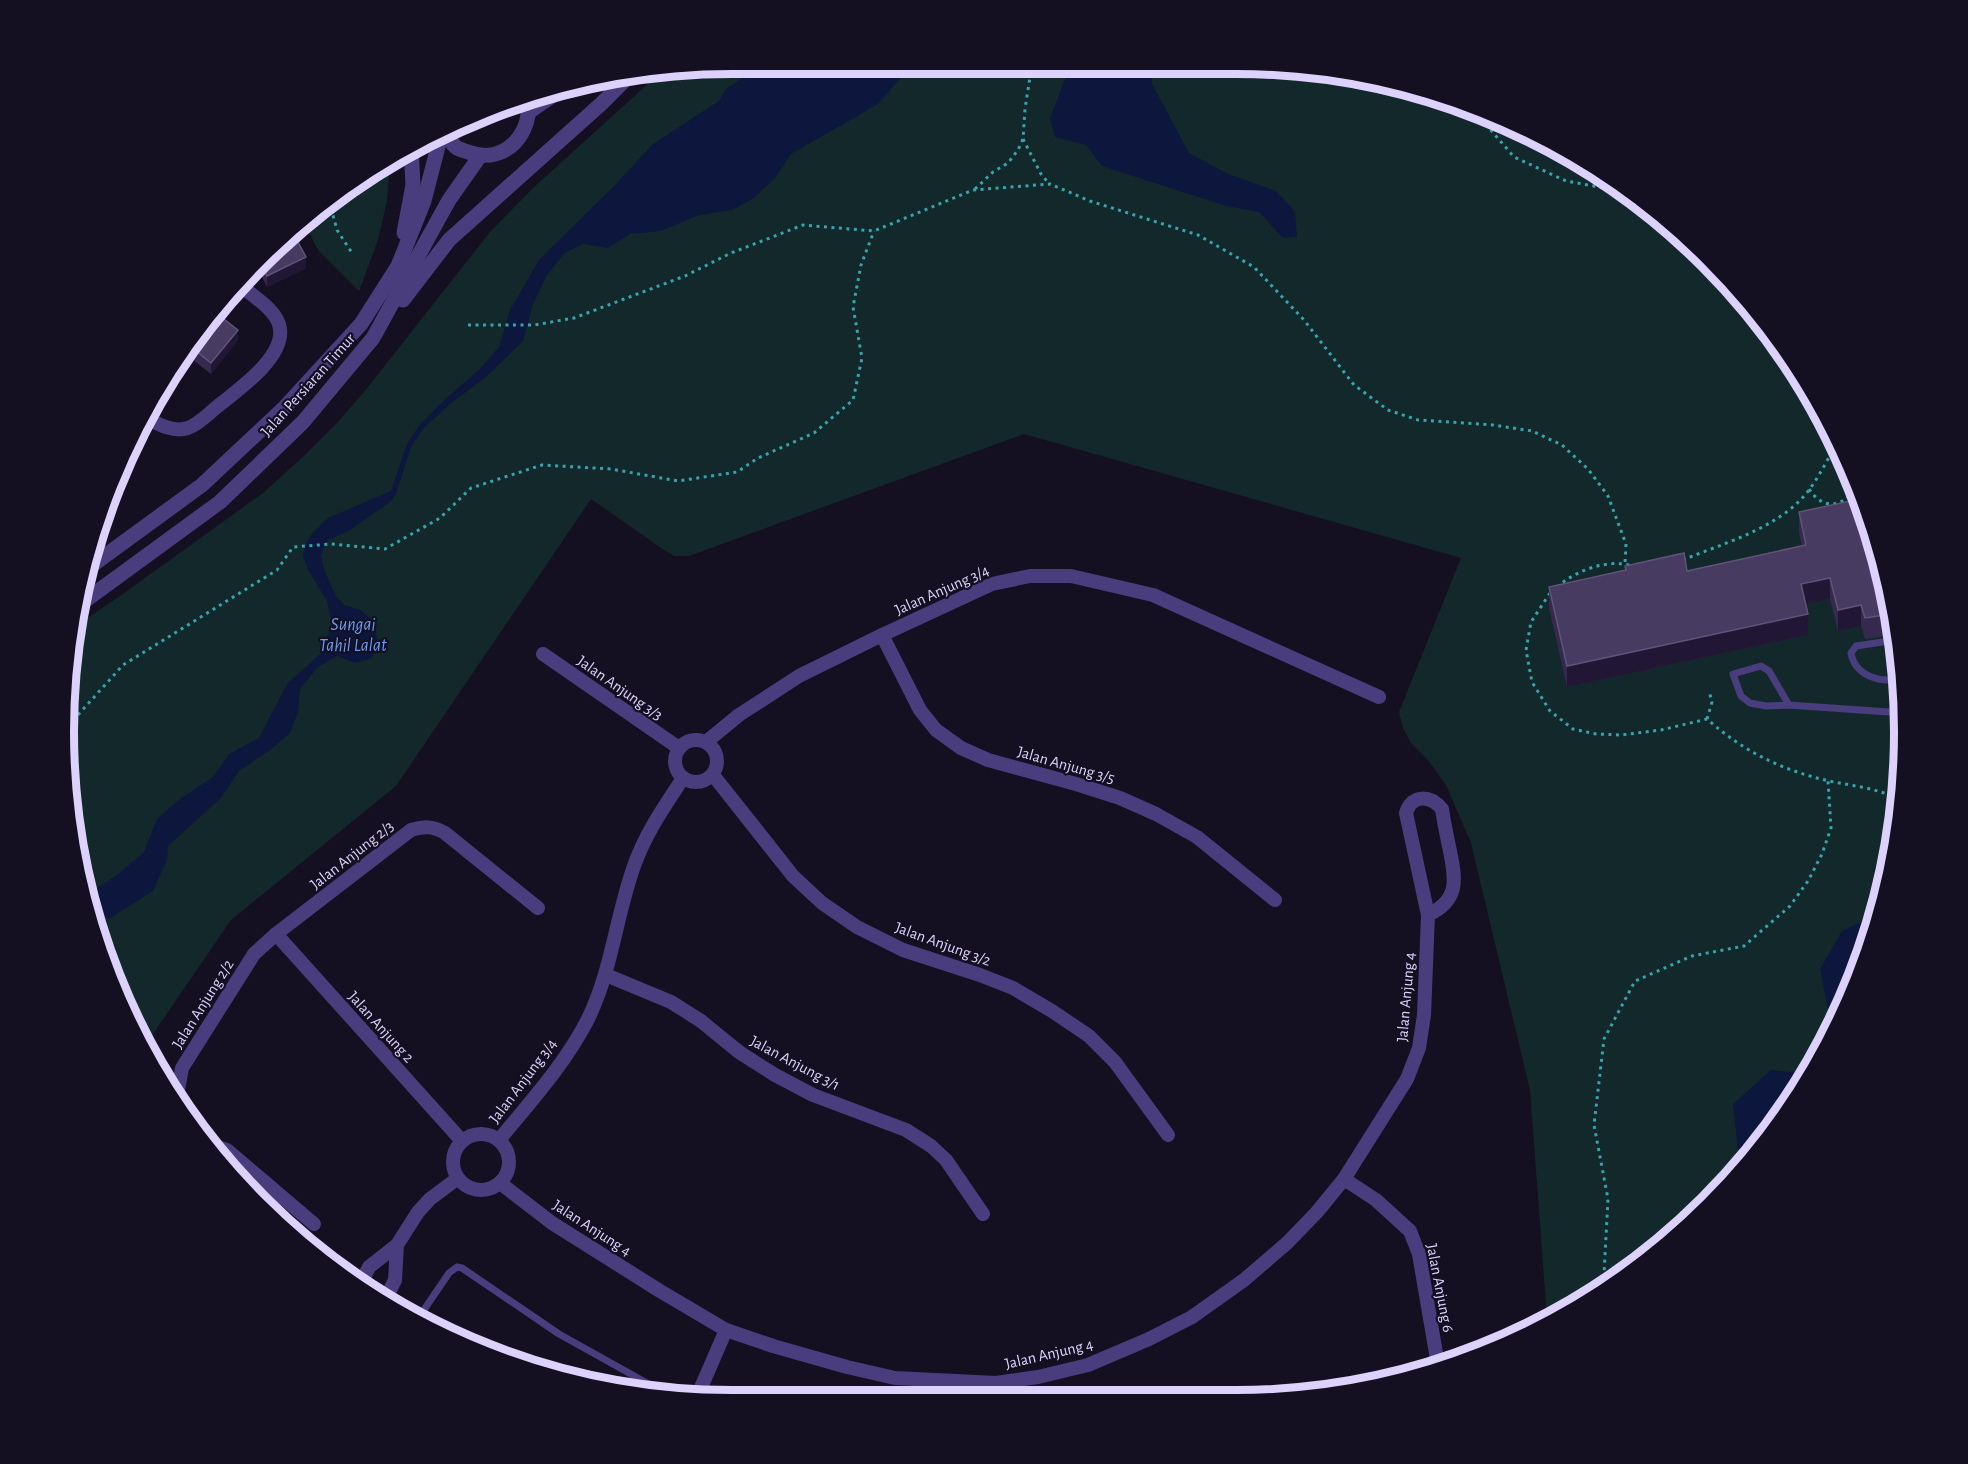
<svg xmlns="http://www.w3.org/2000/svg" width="1968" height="1464" viewBox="0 0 1968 1464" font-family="'Alegreya Sans',sans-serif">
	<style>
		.green { fill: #12282b }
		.water { fill: #0d173d }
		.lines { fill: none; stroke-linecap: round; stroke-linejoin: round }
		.path { stroke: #36a3ad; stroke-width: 3; stroke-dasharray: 3 4.5; stroke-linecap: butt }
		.service { stroke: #493d7e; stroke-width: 7 }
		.minor { stroke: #493d7e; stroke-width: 14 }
		.tertiary { stroke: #493d7e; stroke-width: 15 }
		.wall { fill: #36294e }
		.shaded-wall { fill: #211735 }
		.building { fill: #483b61; stroke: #5f5379; stroke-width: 1.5 }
		.labels { text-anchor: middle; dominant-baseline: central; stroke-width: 4.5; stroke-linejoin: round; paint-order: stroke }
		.street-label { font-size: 16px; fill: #ddd2fc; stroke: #150f22 }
		.water-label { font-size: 18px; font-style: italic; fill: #679ff6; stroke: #150f22 }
		.rim { fill: none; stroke: #ddd2fc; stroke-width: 8 }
	</style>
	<rect width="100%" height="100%" fill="#150f22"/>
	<g class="green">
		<polygon points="732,63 1279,64 1409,86 1492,114 1608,176 1709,259 1767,325 1836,436 1882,559 1904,689 1899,820 1869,947 1815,1067 1739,1173 1643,1263 1547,1318 1530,1090 1471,843 1446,785 1428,760 1411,743 1403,728 1399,712 1461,558 1024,434 689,556 674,556 664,550 591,499 396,786 231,920 146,1044 145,1050 99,947 64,776 74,627 120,596 263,493 306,454 335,425 364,392 490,232 533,188 661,72"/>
		<polygon points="390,158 387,201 378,240 359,291 318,250 303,220"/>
	</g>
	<g class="water">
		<polygon points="756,63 906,63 905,73 878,104 791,154 776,177 754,198 732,210 699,215 661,231 630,234 608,248 583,244 565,253 547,275 533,304 523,341 486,377 450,404 423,429 411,447 396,494 390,502 350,530 328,540 324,546 321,556 324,570 336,596 344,605 361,610 374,623 378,642 372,658 355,663 337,656 318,667 300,689 298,712 290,733 270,750 239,771 221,798 168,846 167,860 153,891 109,919 97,912 93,903 90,903 88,894 117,875 144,852 157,819 180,799 213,777 229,754 259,738 287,684 322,652 332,623 327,601 308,570 303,556 305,546 310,536 328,518 391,491 407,444 419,426 443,401 480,369 499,347 510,310 539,260 614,186 653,144 719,101 726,89 754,70"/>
		<polygon points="1071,64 1152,64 1152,84 1189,153 1228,174 1276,191 1295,212 1297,237 1283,238 1259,212 1226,206 1102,166 1086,145 1055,137 1050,118"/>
		<polygon points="1877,915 1869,947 1832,1029 1820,969 1842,931"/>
		<polygon points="1771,1070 1810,1074 1743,1167 1739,1160 1733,1104"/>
	</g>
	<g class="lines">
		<g class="path">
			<polyline points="1471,107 1514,157 1566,181 1627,192"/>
			<polyline points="1023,139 1042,176 1050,184"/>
			<polyline points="975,189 993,172 1008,163 1018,150 1023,139 1025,109 1032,64"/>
			<polyline points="329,201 337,230 352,253"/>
			<polyline points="468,325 534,325 574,318 685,276 731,253 803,225 874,231 973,190 1050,184 1090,201 1198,235 1254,267 1304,320 1354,385 1388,410 1418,420 1493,425 1532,431 1562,445 1588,469 1608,496 1626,544 1625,564"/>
			<path d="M1809 489C1823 510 1841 508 1856 489"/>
			<path d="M1683 560C1726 542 1780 528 1809 490 1820 475 1829 457 1838 441"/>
			<path d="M1557 587C1575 571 1608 558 1632 566"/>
			<path d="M1550 593 1531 622 1526 650 1532 682 1550 711 1573 729 1596 734 1621 735 1661 730 1707 719C1743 751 1781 770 1829 781 1853 786 1878 788 1900 800"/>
			<polyline points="1707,719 1712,702 1709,691"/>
			<polyline points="68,726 123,665 277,570 293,547 331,544 385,549 440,518 471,488 542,465 611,469 678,481 737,472 758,458 814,433 853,400 862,358 853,307 861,265 874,231"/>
			<polyline points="1605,1285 1604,1274 1608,1199 1594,1125 1604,1039 1635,981 1692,956 1744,946 1790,906 1808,881 1822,854 1831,828 1828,781"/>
		</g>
		<g class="service">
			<path d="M1896 640 1856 646 1851 653C1855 676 1881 684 1902 678"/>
			<polyline points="1789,705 1769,671 1761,666 1733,674 1741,696 1750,703 1766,706 1789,705 1903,713"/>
			<polyline points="417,1320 449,1273 457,1267 462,1268 559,1334 672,1397"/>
		</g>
		<g class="minor">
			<path d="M145 417C158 424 173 433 188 428 199 424 209 413 218 406 238 390 284 358 280 329 278 310 251 295 237 283"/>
			<polyline points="882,635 920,710 936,730 961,748 988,760 1076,784 1120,798 1156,814 1197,837 1275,900"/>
			<polyline points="543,654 679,748"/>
			<circle cx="696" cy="761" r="21"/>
			<polyline points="706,742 739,715 799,676 882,635 992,584 1030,576 1071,576 1153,595 1379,697"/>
			<polyline points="713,775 793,876 822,903 857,927 903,950 980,975 1013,988 1052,1011 1089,1036 1115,1062 1168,1135"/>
			<polyline points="276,934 462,1141"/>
			<polyline points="606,975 671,1002 701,1021 739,1052 775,1075 813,1095 906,1130 931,1146 946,1160 983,1214"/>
			<path d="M176 1101 182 1068 254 954 276 934 411 830C425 826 433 826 445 833L538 908"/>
			<circle cx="481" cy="1162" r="28"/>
			<path d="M499 1140C531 1101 565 1064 588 1019 612 970 616 916 634 866 645 834 664 807 683 778"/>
			<polyline points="204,1142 227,1150 314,1224"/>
			<polyline points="1344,1179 1376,1200 1410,1231 1419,1254 1438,1365"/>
			<path d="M500 1183 552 1223 660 1291 726 1330 773 1346 847 1367 895 1378 996 1383 1038 1377 1088 1365 1149 1339 1192 1317 1244 1280 1287 1243 1317 1212 1344 1179 1407 1079 1419 1048 1424 1015 1428 915 1406 813C1412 794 1430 795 1442 809 1444 823 1447 837 1450 851 1456 881 1459 900 1428 915"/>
			<polyline points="360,1285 369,1267 397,1245 418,1212 430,1199 458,1178"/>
			<polyline points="384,1302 395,1280 397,1245"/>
			<polyline points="696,1399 726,1330"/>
		</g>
		<g class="tertiary">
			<polyline points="530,111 568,85"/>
			<path d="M444 133C448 138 452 144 457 148 461 150 466 151 471 153 506 164 533 133 528 99"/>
			<polyline points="404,233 413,185 411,147"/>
			<polyline points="403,300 449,240 601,104 628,77"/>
			<polyline points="87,569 202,485 284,408 361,324 398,266 424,201 441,135"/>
			<polyline points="75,608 220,502 303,422 373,338 449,200 480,156"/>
		</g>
	</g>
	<g class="wall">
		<polygon points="291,229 306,268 267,287 256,264"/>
		<polygon points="215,312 238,340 211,374 188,356 157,402 155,401"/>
		<polygon points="1799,512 1882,559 1895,635 1865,639 1861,626 1838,631 1830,599 1805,604 1808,635 1567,687 1549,608 1549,587 1625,570 1625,566 1687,571 1802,546 1799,533"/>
	</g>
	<g class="shaded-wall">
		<polygon points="306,257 306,268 267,287 267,276"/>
		<polygon points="238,330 238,340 211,374 211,363"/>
		<polygon points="188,352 188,356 157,402 157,399"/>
		<polygon points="1830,578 1830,599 1801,605 1801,584"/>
		<polygon points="1861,605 1861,626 1838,631 1838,610"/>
		<polygon points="1808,614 1808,635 1567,687 1567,666"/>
	</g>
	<g class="building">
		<polygon points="291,229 306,257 267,276 259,261"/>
		<polygon points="215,312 238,330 211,363 191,347"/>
		<polygon points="1860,499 1882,559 1891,614 1865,618 1861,605 1838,610 1830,578 1801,584 1808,614 1567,666 1549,587 1626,570 1625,566 1684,553 1687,571 1806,545 1799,512"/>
	</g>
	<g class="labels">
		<g class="street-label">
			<text transform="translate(308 385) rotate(-48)">Jalan Persiaran Timur</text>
			<text transform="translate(942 590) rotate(-24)">Jalan Anjung 3/4</text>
			<text transform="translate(620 688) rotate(35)">Jalan Anjung 3/3</text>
			<text transform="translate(1066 765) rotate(16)">Jalan Anjung 3/5</text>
			<text transform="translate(352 855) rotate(-38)">Jalan Anjung 2/3</text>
			<text transform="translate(943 944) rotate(20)">Jalan Anjung 3/2</text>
			<text transform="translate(1406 997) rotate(-85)">Jalan Anjung 4</text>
			<text transform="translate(203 1004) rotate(-58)">Jalan Anjung 2/2</text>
			<text transform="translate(381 1027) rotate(48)">Jalan Anjung 2</text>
			<text transform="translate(795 1063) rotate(28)">Jalan Anjung 3/1</text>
			<text transform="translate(523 1081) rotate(-53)">Jalan Anjung 3/4</text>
			<text transform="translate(592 1228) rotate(33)">Jalan Anjung 4</text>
			<text transform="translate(1440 1288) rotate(79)">Jalan Anjung 6</text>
			<text transform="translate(1049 1354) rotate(-13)">Jalan Anjung 4</text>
		</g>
		<g class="water-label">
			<text x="353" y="625">Sungai<tspan x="353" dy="21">Tahil Lalat</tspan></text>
		</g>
	</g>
	<path d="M0 0H1968V1464H0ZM732 74H1236A658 658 0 0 1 1894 732V732A658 658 0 0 1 1236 1390H732A658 658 0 0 1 74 732V732A658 658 0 0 1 732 74Z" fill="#150f22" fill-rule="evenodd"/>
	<path class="rim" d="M732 74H1236A658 658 0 0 1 1894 732V732A658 658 0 0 1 1236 1390H732A658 658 0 0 1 74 732V732A658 658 0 0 1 732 74Z"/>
</svg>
